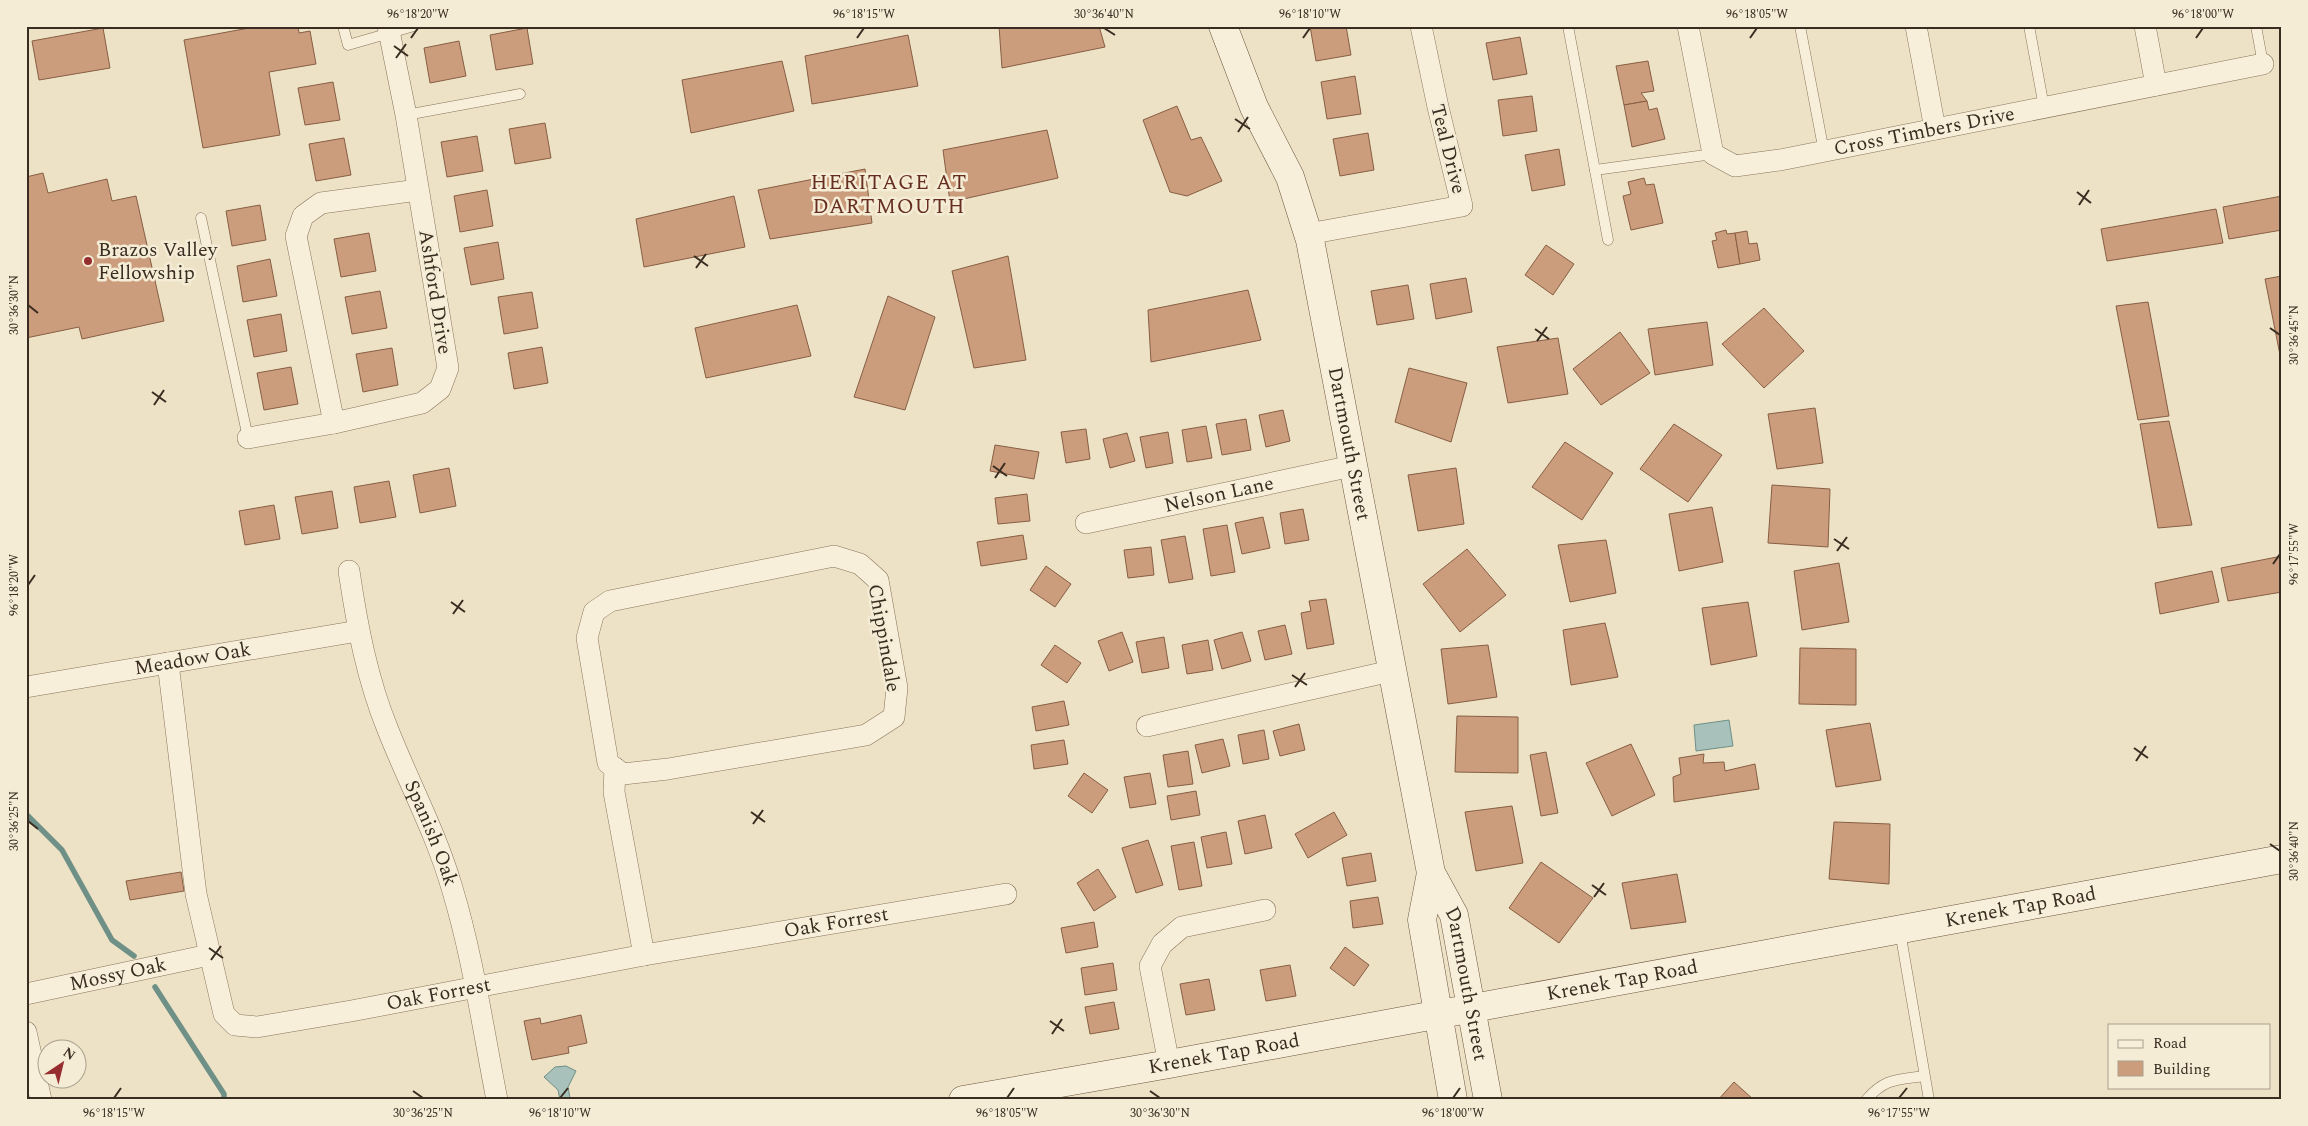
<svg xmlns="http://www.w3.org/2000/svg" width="2308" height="1126" viewBox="0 0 2308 1126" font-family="Spectral,serif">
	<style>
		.water { fill: #a8c1ba; stroke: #6e9087 }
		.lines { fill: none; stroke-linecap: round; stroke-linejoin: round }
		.stream { stroke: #6e9087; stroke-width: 5.5 }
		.building { fill: #cb9d7d; stroke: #875e43 }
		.lane-casing { stroke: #89745c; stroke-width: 11 }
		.street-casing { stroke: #89745c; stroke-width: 22 }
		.secondary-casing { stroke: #6b553f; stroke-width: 29 }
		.lane { stroke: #f8efda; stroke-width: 10 }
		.street { stroke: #f8efda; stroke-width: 21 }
		.secondary { stroke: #f8efda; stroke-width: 28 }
		.ticks { fill: none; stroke: #392c20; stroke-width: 2 }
		.poi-dot { fill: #962d2e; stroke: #f5ecd6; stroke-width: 2 }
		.labels { text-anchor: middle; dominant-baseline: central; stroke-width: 5; stroke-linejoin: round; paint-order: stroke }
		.street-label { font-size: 20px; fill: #392c20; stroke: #f5ecd6 }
		.poi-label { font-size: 20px; fill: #392c20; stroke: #f5ecd6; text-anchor: start }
		.neighbourhood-label { font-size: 21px; letter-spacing: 1px; fill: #652e20; stroke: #f5ecd6 }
		.neatline { fill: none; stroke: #392c20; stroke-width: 2 }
		.ticks-label { font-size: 12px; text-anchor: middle; fill: #392c20 }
	</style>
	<rect width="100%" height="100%" fill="#ede2c6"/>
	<g class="water">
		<polygon points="1729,720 1733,746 1696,751 1694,725"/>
		<polygon points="566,1066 576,1071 568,1087 570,1098 560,1100 558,1090 544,1077 555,1067"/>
	</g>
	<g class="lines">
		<g class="stream">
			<polyline points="26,814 62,850 112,940 134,956"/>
			<polyline points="155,987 224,1094 224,1100"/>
		</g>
	</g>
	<g class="building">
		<polygon points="249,26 298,26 299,33 310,31 316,64 269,72 280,135 203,148 184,40 249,28"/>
		<polygon points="999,26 1099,26 1105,47 1002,68"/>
		<polygon points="1310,26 1346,26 1351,55 1316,61"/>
		<polygon points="103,28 110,68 39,80 32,41"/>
		<polygon points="527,28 533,64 496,70 490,35"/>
		<polygon points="908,35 918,86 812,104 805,56"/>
		<polygon points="1520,37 1527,74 1493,80 1486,43"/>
		<polygon points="459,41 466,76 430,83 424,48"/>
		<polygon points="782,61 794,111 691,133 682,80"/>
		<polygon points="1648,61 1654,91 1641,93 1647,101 1624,105 1616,66"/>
		<polygon points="1355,76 1361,114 1327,119 1321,82"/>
		<polygon points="333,82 340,120 305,125 298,88"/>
		<polygon points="1532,96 1537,131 1503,136 1498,100"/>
		<polygon points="1647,101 1649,110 1657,108 1665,139 1632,147 1624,105"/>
		<polygon points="1177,106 1191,140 1201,137 1222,181 1187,196 1170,192 1143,120"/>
		<polygon points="545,123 551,158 515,164 509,129"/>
		<polygon points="1047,130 1058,178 950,202 943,150"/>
		<polygon points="1368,133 1374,170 1340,176 1333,139"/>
		<polygon points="477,136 483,171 447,177 441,142"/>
		<polygon points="344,138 351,175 316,181 309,144"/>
		<polygon points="1559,149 1565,185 1532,191 1525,155"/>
		<polygon points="865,169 872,223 770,239 758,190"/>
		<polygon points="43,173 48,193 107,179 112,201 136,196 164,321 82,339 79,327 26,338 26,177"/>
		<polygon points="1644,178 1646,185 1654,184 1663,223 1631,230 1623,196 1631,194 1628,182"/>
		<polygon points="487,190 493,226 460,232 454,196"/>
		<polygon points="734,196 745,247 644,267 636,219"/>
		<polygon points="2282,196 2282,230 2229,239 2223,207"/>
		<polygon points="260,205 266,240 232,246 226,211"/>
		<polygon points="2216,209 2223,243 2107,261 2101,229"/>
		<polygon points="1726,230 1727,234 1735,233 1740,264 1718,268 1712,241 1717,240 1715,233"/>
		<polygon points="1747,231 1749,244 1757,243 1760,260 1740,264 1735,233"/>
		<polygon points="369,233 376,271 341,277 334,239"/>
		<polygon points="498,242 504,279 471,285 464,248"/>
		<polygon points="1546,245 1574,264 1553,295 1525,275"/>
		<polygon points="1008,256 1026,360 974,368 952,271"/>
		<polygon points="270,259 277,296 243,302 237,266"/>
		<polygon points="2282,276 2282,365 2265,279"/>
		<polygon points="1466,278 1472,312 1436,319 1430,284"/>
		<polygon points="1408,285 1414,319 1377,325 1371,291"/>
		<polygon points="1248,290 1261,340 1151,362 1148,310"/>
		<polygon points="380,291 387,328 352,334 345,297"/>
		<polygon points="532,292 538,328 504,334 498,297"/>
		<polygon points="888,296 935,317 905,410 854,397"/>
		<polygon points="2148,302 2169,416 2138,420 2116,306"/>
		<polygon points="797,305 811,356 706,378 695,328"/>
		<polygon points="1764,308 1804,351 1764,388 1722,344"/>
		<polygon points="281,314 287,351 254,357 247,320"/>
		<polygon points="1707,322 1713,365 1655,375 1648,329"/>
		<polygon points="1620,332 1650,373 1601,405 1573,369"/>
		<polygon points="1558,338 1568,394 1508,403 1497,347"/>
		<polygon points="542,347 548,383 514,389 508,353"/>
		<polygon points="392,348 398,385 363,392 356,354"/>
		<polygon points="291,367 298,404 264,410 257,373"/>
		<polygon points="1409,368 1467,383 1451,442 1395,422"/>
		<polygon points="1815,408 1823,463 1777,469 1768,414"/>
		<polygon points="1283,410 1290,441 1266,447 1259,415"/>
		<polygon points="1246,419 1251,450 1222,455 1216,424"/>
		<polygon points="2169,421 2192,525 2158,528 2140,424"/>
		<polygon points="1674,424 1722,455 1688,502 1640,469"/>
		<polygon points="1206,426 1212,458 1187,462 1182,430"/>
		<polygon points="1086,429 1090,459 1066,463 1061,432"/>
		<polygon points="1168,432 1173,463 1146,468 1140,437"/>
		<polygon points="1127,433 1135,461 1110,468 1103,439"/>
		<polygon points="1565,442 1613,473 1582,520 1532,487"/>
		<polygon points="995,445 1039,452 1034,479 990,471"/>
		<polygon points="449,468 456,506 420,513 413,475"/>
		<polygon points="1456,468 1464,524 1418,531 1408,475"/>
		<polygon points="389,481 396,517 360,523 354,487"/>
		<polygon points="1772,485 1830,489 1828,547 1768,543"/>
		<polygon points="332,491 338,528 302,534 295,497"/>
		<polygon points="1027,494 1030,521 998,524 995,498"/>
		<polygon points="274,505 280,539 245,545 239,511"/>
		<polygon points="1712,507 1723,562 1679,571 1669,514"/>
		<polygon points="1303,509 1309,540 1285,544 1280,513"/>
		<polygon points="1263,517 1270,548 1242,554 1235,523"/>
		<polygon points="1227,525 1235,572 1211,576 1203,529"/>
		<polygon points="1023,535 1027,559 981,566 977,542"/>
		<polygon points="1185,536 1193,579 1169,583 1161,540"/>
		<polygon points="1606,540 1616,593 1570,602 1558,545"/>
		<polygon points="1151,547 1154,575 1128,578 1124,550"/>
		<polygon points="1467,549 1506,595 1460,632 1423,584"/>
		<polygon points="2282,556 2282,592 2228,601 2221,568"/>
		<polygon points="1839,563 1849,622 1802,630 1794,571"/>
		<polygon points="1046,566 1071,584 1055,607 1030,590"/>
		<polygon points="2212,571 2219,602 2160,614 2155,583"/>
		<polygon points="1326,599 1334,644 1307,649 1301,613 1311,611 1309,601"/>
		<polygon points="1748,602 1757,656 1711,665 1702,608"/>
		<polygon points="1605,623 1618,677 1571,685 1563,630"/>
		<polygon points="1285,625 1292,654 1265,660 1258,631"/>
		<polygon points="1122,632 1133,662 1109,671 1098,641"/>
		<polygon points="1242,632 1251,661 1222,669 1214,640"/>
		<polygon points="1164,637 1169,668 1142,673 1136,642"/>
		<polygon points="1208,640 1213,670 1187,674 1182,645"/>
		<polygon points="1055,645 1081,663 1067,683 1041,665"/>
		<polygon points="1488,645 1497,697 1448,704 1441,649"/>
		<polygon points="1800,648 1856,649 1856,705 1799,704"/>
		<polygon points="1064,701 1069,725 1036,731 1032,707"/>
		<polygon points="1457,716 1518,717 1518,773 1455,772"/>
		<polygon points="1870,723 1881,780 1836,787 1826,730"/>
		<polygon points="1299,724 1305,750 1280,756 1273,731"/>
		<polygon points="1264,730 1269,759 1243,764 1238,735"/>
		<polygon points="1223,739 1230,766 1202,773 1195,745"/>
		<polygon points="1064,740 1068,764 1034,769 1031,745"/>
		<polygon points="1631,744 1655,795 1612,816 1586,763"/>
		<polygon points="1188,751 1193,784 1168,787 1163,755"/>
		<polygon points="1546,752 1558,813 1541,816 1530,755"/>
		<polygon points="1704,754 1703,763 1724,762 1725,771 1755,764 1759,789 1674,802 1673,777 1681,774 1679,758"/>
		<polygon points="1084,773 1108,790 1092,813 1068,796"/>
		<polygon points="1150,773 1156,804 1130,808 1124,777"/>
		<polygon points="1196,791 1200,815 1171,820 1167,796"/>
		<polygon points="1512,806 1523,863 1476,871 1465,812"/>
		<polygon points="1334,812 1347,835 1308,858 1295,834"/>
		<polygon points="1265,815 1272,848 1245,854 1238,821"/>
		<polygon points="1834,822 1890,824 1889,884 1829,879"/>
		<polygon points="1226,832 1232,864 1207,868 1201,837"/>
		<polygon points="1148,840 1163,885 1136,893 1122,848"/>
		<polygon points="1194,842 1202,886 1179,890 1171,846"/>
		<polygon points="1371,853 1376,881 1347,886 1342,858"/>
		<polygon points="1541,862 1593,898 1559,943 1509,908"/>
		<polygon points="1098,869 1116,897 1094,911 1077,883"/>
		<polygon points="181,872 184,891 130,900 126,881"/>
		<polygon points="1677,874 1686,922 1631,929 1622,883"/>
		<polygon points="1378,897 1383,924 1353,928 1350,901"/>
		<polygon points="1094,922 1098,947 1066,953 1061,928"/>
		<polygon points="1345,947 1369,965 1354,986 1330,968"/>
		<polygon points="1113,963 1117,990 1085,995 1081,968"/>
		<polygon points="1290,965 1296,996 1266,1001 1260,970"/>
		<polygon points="1209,979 1215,1010 1186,1015 1180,984"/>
		<polygon points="1114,1002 1119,1029 1090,1034 1085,1007"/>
		<polygon points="581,1015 587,1043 568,1047 569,1053 532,1060 524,1021 540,1018 541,1024"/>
		<polygon points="1734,1082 1754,1100 1718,1100"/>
	</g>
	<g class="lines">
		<g class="lane-casing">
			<g id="lane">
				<polyline points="343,26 348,45 414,26"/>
				<polyline points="1568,26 1608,240"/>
				<polyline points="1800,26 1824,152"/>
				<polyline points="2029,26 2044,107"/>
				<polyline points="2256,26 2263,64"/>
				<polyline points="406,115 520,94"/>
				<polyline points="1595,170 1713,154"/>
				<polyline points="201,218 248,438"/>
				<polyline points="1900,931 1929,1100"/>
				<path d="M1866 1100C1885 1078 1897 1080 1924 1076"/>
			</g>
		</g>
		<g class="street-casing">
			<g id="street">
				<path id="s1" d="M1688 26 1713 154 1735 166 1780 160 2263 64"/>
				<polyline points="1916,26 1935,129"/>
				<polyline points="2145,26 2156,85"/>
				<polyline points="1308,234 1462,206 1438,107 1421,26"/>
				<polyline points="334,423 296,236 303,216 321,203 418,190"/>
				<polyline points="248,438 334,423 422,403 440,389 448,368 406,115 388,26"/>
				<path id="s2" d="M1086 523 1352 466"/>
				<polygon points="834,556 860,564 878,580 897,688 894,717 866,735 668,769 623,774 608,763 587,638 594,612 610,601"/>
				<path id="s3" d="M349 571C357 625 367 679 388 730 409 783 436 833 452 888 473 957 483 1029 497 1100"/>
				<path id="s4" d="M168 663 196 894 224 1014 235 1025 257 1027 351 1011 644 955 1006 894"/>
				<path id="s5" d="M26 687 358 631"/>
				<polyline points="1147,726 1391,671"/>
				<polyline points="615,768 614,792 644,955"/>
				<path id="s6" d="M26 994 209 955"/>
				<polyline points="26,1032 41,1100"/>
				<polyline points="1169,1064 1150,966 1162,944 1182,927 1265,910"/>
			</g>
		</g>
		<g class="secondary-casing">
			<g id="secondary">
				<path id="s7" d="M1223 26 1254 107 1290 177 1310 240 1431 873 1454 915 1488 1100"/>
				<polyline points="1431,873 1422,920 1453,1100"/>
				<path id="s8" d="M963 1100 1169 1064 2282 859"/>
			</g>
		</g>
		<use href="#lane" class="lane"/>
		<use href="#street" class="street"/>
		<use href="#secondary" class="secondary"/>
	</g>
	<path class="ticks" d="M1104 28 1115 35M411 38 418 28M857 38 864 28M1303 38 1310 28M1750 38 1757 28M2196 38 2203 28M394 46 408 56M396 58 406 44M1235 119 1250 129M1238 132 1248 117M2077 192 2091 203M2079 205 2089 190M694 256 708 266M696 268 706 254M28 305 38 313M2270 328 2280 335M1535 329 1549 339M1537 341 1547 327M152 392 166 402M154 405 164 390M993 466 1007 476M995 478 1005 463M1834 539 1849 549M1837 551 1847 537M2273 564 2280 554M28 585 35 575M451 602 465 612M453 614 463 600M1292 675 1307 685M1295 687 1305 673M2134 748 2148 758M2136 761 2146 746M751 812 765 822M28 821 38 829M753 824 763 810M2270 844 2280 851M1592 885 1606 895M1594 897 1604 883M209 948 223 958M211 960 221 946M1050 1021 1064 1031M1052 1034 1062 1019M413 1091 423 1098M1150 1091 1160 1098M114 1098 121 1088M560 1098 568 1088M1007 1098 1014 1088M1453 1098 1460 1088M1899 1098 1907 1088"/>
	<circle class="poi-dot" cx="88" cy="261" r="5"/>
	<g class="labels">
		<g class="street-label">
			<text stroke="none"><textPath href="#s1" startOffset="348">Cross Timbers Drive</textPath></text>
			<text transform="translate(1448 149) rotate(76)">Teal Drive</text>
			<text transform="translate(435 292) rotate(81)">Ashford Drive</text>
			<text stroke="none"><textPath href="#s7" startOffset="439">Dartmouth Street</textPath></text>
			<text stroke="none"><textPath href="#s2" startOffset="136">Nelson Lane</textPath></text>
			<text transform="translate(884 638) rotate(80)">Chippindale</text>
			<text stroke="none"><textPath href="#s5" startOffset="169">Meadow Oak</textPath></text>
			<text stroke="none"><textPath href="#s3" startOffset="276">Spanish Oak</textPath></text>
			<text stroke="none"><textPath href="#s8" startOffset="1075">Krenek Tap Road</textPath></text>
			<text stroke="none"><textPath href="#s4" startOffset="982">Oak Forrest</textPath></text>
			<text stroke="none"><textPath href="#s6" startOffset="94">Mossy Oak</textPath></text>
			<text stroke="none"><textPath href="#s8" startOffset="670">Krenek Tap Road</textPath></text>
			<text stroke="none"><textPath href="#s7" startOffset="994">Dartmouth Street</textPath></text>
			<text stroke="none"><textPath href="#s4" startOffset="578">Oak Forrest</textPath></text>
			<text stroke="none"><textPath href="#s8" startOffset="265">Krenek Tap Road</textPath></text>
		</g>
		<g class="poi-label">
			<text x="98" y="250">Brazos Valley<tspan x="98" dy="23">Fellowship</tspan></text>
		</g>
		<g class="neighbourhood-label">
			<text x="889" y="183">HERITAGE AT<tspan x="889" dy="24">DARTMOUTH</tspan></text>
		</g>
	</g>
	<rect width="2308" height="1126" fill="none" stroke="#f5ecd6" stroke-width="55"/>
	<rect x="2108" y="1024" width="162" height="65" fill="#f5ecd6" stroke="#aa9f8d"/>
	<rect x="2118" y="1040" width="25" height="8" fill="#f8efda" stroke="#aa9f8d"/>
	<text x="2153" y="1048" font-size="15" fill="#392c20">Road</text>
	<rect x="2118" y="1061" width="25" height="15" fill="#cb9d7d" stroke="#aa9f8d"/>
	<text x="2153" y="1074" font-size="15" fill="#392c20">Building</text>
	<g transform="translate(62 1064) rotate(35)"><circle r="24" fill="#f5ecd6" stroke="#aa9f8d"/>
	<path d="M0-4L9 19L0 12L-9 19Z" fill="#962d2e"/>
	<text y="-8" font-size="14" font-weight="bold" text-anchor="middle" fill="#392c20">N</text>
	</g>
	<rect x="28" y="28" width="2252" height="1070" class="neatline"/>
	<g class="ticks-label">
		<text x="418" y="18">96°18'20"W</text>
		<text x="864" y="18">96°18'15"W</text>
		<text x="1104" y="18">30°36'40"N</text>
		<text x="1310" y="18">96°18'10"W</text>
		<text x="1757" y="18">96°18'05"W</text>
		<text x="2203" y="18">96°18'00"W</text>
		<text transform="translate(14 305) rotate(-90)" y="4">30°36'30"N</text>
		<text transform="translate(2294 335) rotate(-90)" y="4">30°36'45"N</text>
		<text transform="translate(2294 554) rotate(-90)" y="4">96°17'55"W</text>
		<text transform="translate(14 585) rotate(-90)" y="4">96°18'20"W</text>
		<text transform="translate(14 821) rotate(-90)" y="4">30°36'25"N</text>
		<text transform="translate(2294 851) rotate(-90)" y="4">30°36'40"N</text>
		<text x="114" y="1117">96°18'15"W</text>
		<text x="423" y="1117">30°36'25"N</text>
		<text x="560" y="1117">96°18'10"W</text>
		<text x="1007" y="1117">96°18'05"W</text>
		<text x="1160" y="1117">30°36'30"N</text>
		<text x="1453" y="1117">96°18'00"W</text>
		<text x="1899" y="1117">96°17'55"W</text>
	</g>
</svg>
